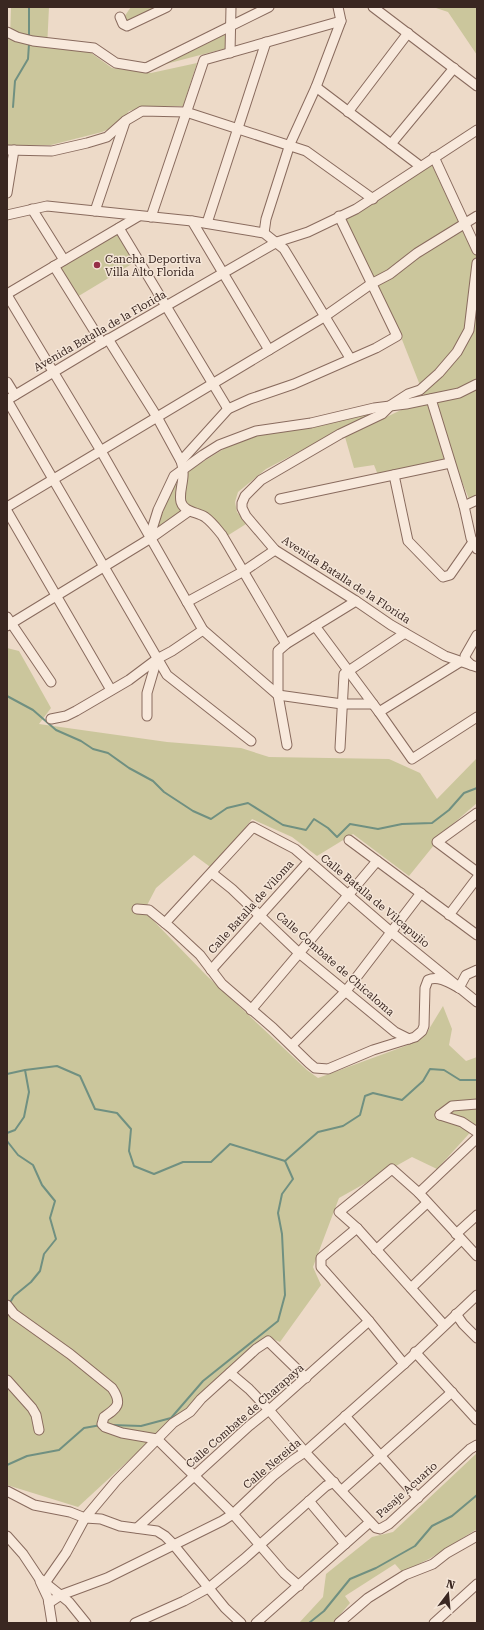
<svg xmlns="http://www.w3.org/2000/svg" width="484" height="1630" viewBox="0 0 484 1630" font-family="'Roboto Serif',serif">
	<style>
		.green { fill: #cbc69c }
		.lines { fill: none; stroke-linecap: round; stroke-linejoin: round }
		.stream { stroke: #709081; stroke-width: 2 }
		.minor-casing { stroke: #896b5e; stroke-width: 11 }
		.minor { stroke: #f8e9dc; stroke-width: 9 }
		.poi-dot { fill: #962f48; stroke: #f5e6d8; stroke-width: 1.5 }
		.labels { text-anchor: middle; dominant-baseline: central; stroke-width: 3; stroke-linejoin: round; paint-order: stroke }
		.poi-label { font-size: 11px; fill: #3a2721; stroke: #f5e6d8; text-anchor: start }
		.street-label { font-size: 11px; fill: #3a2721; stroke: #f5e6d8 }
	</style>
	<rect width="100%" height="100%" fill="#eddac8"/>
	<g class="green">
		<polygon points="11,7 49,7 47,48 87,50 112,68 151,73 197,63 183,106 148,106 129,111 118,125 102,132 51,145 7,145 7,38 10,40"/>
		<polygon points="131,7 159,7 127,22 124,17"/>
		<polygon points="433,7 477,7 477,55 448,12"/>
		<polygon points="229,30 227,48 162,65"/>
		<polygon points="432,165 470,247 477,244 477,494 469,499 454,462 378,475 374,465 354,468 345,437 401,410 427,403 399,332 345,219"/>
		<polygon points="117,233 135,262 77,297 59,267"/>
		<polygon points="378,410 266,469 238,492 235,502 237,512 246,524 227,536 210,515 194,507 180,513 156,529 173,487 193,468 230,445 259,434"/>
		<polygon points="7,648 19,651 51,708 39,724 167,742 241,748 269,757 389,759 420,773 437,799 476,759 477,760 477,803 447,829 409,876 353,834 317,856 292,837 252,819 213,869 194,855 156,888 144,911 207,976 307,1070 318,1078 408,1045 426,1034 443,1006 452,1029 449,1045 466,1061 477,1057 477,1125 437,1169 412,1157 339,1198 313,1267 321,1285 280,1342 268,1337 167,1425 78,1507 7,1485"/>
		<polygon points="477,1453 477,1529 429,1559 402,1572 395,1564 345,1596 350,1603 333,1623 299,1623 323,1597 326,1574 372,1537 393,1532"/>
	</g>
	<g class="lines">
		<g class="stream">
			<polyline points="29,37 29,7"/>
			<polyline points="13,107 15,81 28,59 29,44"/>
			<polyline points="7,696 33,710 56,730 81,741 93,749 108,753 129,768 153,781 164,792 193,811 211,819 227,808 248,803 283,825 306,830 314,819 328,828 337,837 350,824 378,829 402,824 432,823 449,810 464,793 477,788"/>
			<polyline points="7,1074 25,1070 57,1066 80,1076 95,1109 117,1113 131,1129 129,1151 134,1166 154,1174 183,1162 211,1162 230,1144 285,1161 318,1132 343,1126 360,1115 365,1096 373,1093 402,1100 423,1081 430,1069 444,1070 460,1080 477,1080"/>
			<polyline points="7,1133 15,1130 24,1117 29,1092 25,1070"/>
			<polyline points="7,1141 18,1155 33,1165 42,1185 55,1201 50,1218 56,1239 44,1254 40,1271 31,1282 14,1296 9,1304"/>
			<polyline points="111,1425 141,1426 171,1418 203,1381 278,1321 285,1295 282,1234 278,1213 282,1194 293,1179 285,1161"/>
			<polyline points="7,1465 27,1456 59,1450 84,1428 101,1425"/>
			<polyline points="309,1623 324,1611 350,1579 376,1568 415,1546 432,1526 452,1516 477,1495"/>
		</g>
		<g class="minor-casing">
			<g id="minor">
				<polyline points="373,7 477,86"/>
				<polyline points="120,17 123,24 127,26 167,7"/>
				<polyline points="7,32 17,37 33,41 94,48 116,63 146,68 269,7"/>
				<polyline points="230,53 231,7"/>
				<polyline points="316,87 420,166"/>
				<polyline points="348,112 408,33"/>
				<polyline points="391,144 454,68"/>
				<polyline points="7,150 52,151 87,143 107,137 125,121 142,111 186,112 306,151 373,199"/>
				<polyline points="434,157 477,250"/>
				<polyline points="7,193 14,150"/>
				<polyline points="32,209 64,260"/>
				<polyline points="95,211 125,122"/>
				<polyline points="7,215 47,206 192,221 264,233 284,249 350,358"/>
				<polyline points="151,217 204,60 341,21"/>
				<polyline points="192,221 269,350"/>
				<polyline points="207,223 266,42"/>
				<polyline points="119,228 228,409"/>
				<polyline points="264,233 266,219 290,144 316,87 341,21 338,7"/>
				<polyline points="477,263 469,330 457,352 439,373 420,390 408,394 391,405 382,414 340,434 261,480 245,496 242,503 242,508 246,516 275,550 356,601 391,625 445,656 477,667"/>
				<polyline points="54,266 102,343"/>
				<polyline points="7,294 139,216"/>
				<polyline points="7,295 101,451 203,630 278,695 342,704 373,704"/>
				<path d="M108 339 157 417 181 461C187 478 178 490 181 502 184 512 197 512 205 517 212 522 217 529 222 535L286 644"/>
				<polyline points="7,382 15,395"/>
				<polyline points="431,399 464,506 471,538 477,549"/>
				<polyline points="7,400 102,343 277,242 308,232 356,209 477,130"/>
				<polyline points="7,400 167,675 251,741"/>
				<polyline points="181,461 228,409 250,399 294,384 376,348 397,336 339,216"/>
				<polyline points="394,475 408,541 443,577 450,575 473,542"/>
				<polyline points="280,499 450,463"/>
				<polyline points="464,506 477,500"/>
				<polyline points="7,507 324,317 371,284 390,274 417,253 477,216"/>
				<polyline points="7,511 111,690"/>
				<polyline points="151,538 153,526 158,510 174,476 203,455 219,445 256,431 311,423 374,408 406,404 459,393 477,384"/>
				<polyline points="187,602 244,571 275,550"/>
				<polyline points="7,617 51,682"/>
				<polyline points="7,626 151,538 189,511"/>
				<polyline points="315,626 379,712 412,759 477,717"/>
				<polyline points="471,665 466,660 465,656 477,635"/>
				<polyline points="379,712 460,662"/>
				<polyline points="147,716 147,693 157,659"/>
				<polyline points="51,719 66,716 76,711 129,680 157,659 172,651 203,630"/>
				<polyline points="287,745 278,695 278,651 286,644 356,601"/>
				<polyline points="340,748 344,674 405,633"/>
				<polyline points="477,813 437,842 477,872"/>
				<polyline points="349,840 477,935"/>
				<polyline points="212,873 232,889 299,953 395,1032 409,1039"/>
				<path d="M137 909 149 910 171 928 200 955 222 984 273 1028 309 1063 315 1068 328 1069 373 1050 415 1037 422 1031 424 1026 425 988 428 980C438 975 450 983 459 988"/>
				<polyline points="449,915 477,878"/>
				<polyline points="165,923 253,827 295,849 391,932 477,1002"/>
				<polyline points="211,970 309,861"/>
				<polyline points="459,988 466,975 477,970"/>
				<polyline points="251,1010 377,861"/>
				<polyline points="292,1045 346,991 421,893"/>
				<polyline points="440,1115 462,1122 477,1132"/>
				<polyline points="440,1115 452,1106 477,1104"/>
				<polyline points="419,1193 477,1138"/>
				<polyline points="357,1228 321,1258 321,1267 369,1321 404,1364"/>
				<polyline points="456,1234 477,1215"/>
				<polyline points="376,1250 427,1203"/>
				<polyline points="411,1288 461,1240"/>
				<path d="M7 1305 14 1314 70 1354 112 1388C123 1404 117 1408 104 1417L102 1424 105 1427 122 1433 157 1439 233 1514 284 1573 299 1586"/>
				<polyline points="456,1314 463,1324 477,1338"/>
				<polyline points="444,1325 357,1228 339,1212 392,1169 419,1193 477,1256"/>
				<polyline points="415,1352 477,1420"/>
				<polyline points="230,1373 249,1389 269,1410 305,1452 376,1528 380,1529 389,1524 470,1449 477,1445"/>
				<polyline points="7,1380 32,1408 36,1415 39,1430"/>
				<polyline points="345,1416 418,1498"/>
				<polyline points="342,1490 452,1392"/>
				<polyline points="7,1491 34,1505 70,1512 85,1518 101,1519 120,1526 157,1531 165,1536 173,1544 225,1608 241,1623"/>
				<polyline points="309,1501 345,1544"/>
				<polyline points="137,1528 249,1426 269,1410 369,1321"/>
				<polyline points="7,1536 23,1554 39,1578 69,1602 86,1623"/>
				<polyline points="40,1581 48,1598 52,1623"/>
				<polyline points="45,1583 66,1553 85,1518 116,1481 173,1423 190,1412 201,1399 256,1349 268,1341 306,1378"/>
				<polyline points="49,1603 61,1595 107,1578 222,1521 233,1514 273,1476 293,1460 305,1452 404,1364 477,1295"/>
				<polyline points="135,1623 184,1601 210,1587 244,1559 326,1486 334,1482"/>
				<polyline points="256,1623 370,1522"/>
				<polyline points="339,1623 368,1598 405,1575 433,1564 447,1553 477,1536"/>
				<polyline points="434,1623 477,1584"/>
			</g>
		</g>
		<use href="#minor" class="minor"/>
	</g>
	<circle class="poi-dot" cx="97" cy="265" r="4"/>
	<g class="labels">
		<g class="poi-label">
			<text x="105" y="259">Cancha Deportiva<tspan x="105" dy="13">Villa Alto Florida</tspan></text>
		</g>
		<g class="street-label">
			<text transform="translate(100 331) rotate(-30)">Avenida Batalla de la Florida</text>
			<text transform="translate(346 580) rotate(33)">Avenida Batalla de la Florida</text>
			<text transform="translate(375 901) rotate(40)">Calle Batalla de Vilcapujio</text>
			<text transform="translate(251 907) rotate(-48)">Calle Batalla de Viloma</text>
			<text transform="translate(335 964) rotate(41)">Calle Combate de Chicaloma</text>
			<text transform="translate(245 1416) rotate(-41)">Calle Combate de Charapaya</text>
			<text transform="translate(272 1464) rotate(-40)">Calle Nereida</text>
			<text transform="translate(407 1490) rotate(-42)">Pasaje Acuario</text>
		</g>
	</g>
	<rect width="484" height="1630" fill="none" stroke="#3a2721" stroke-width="16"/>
	<g transform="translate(448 1594) rotate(16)" stroke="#f5e6d8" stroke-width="3" paint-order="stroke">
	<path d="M0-3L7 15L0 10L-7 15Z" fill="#3a2721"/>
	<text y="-6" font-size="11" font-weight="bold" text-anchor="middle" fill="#3a2721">N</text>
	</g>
</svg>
